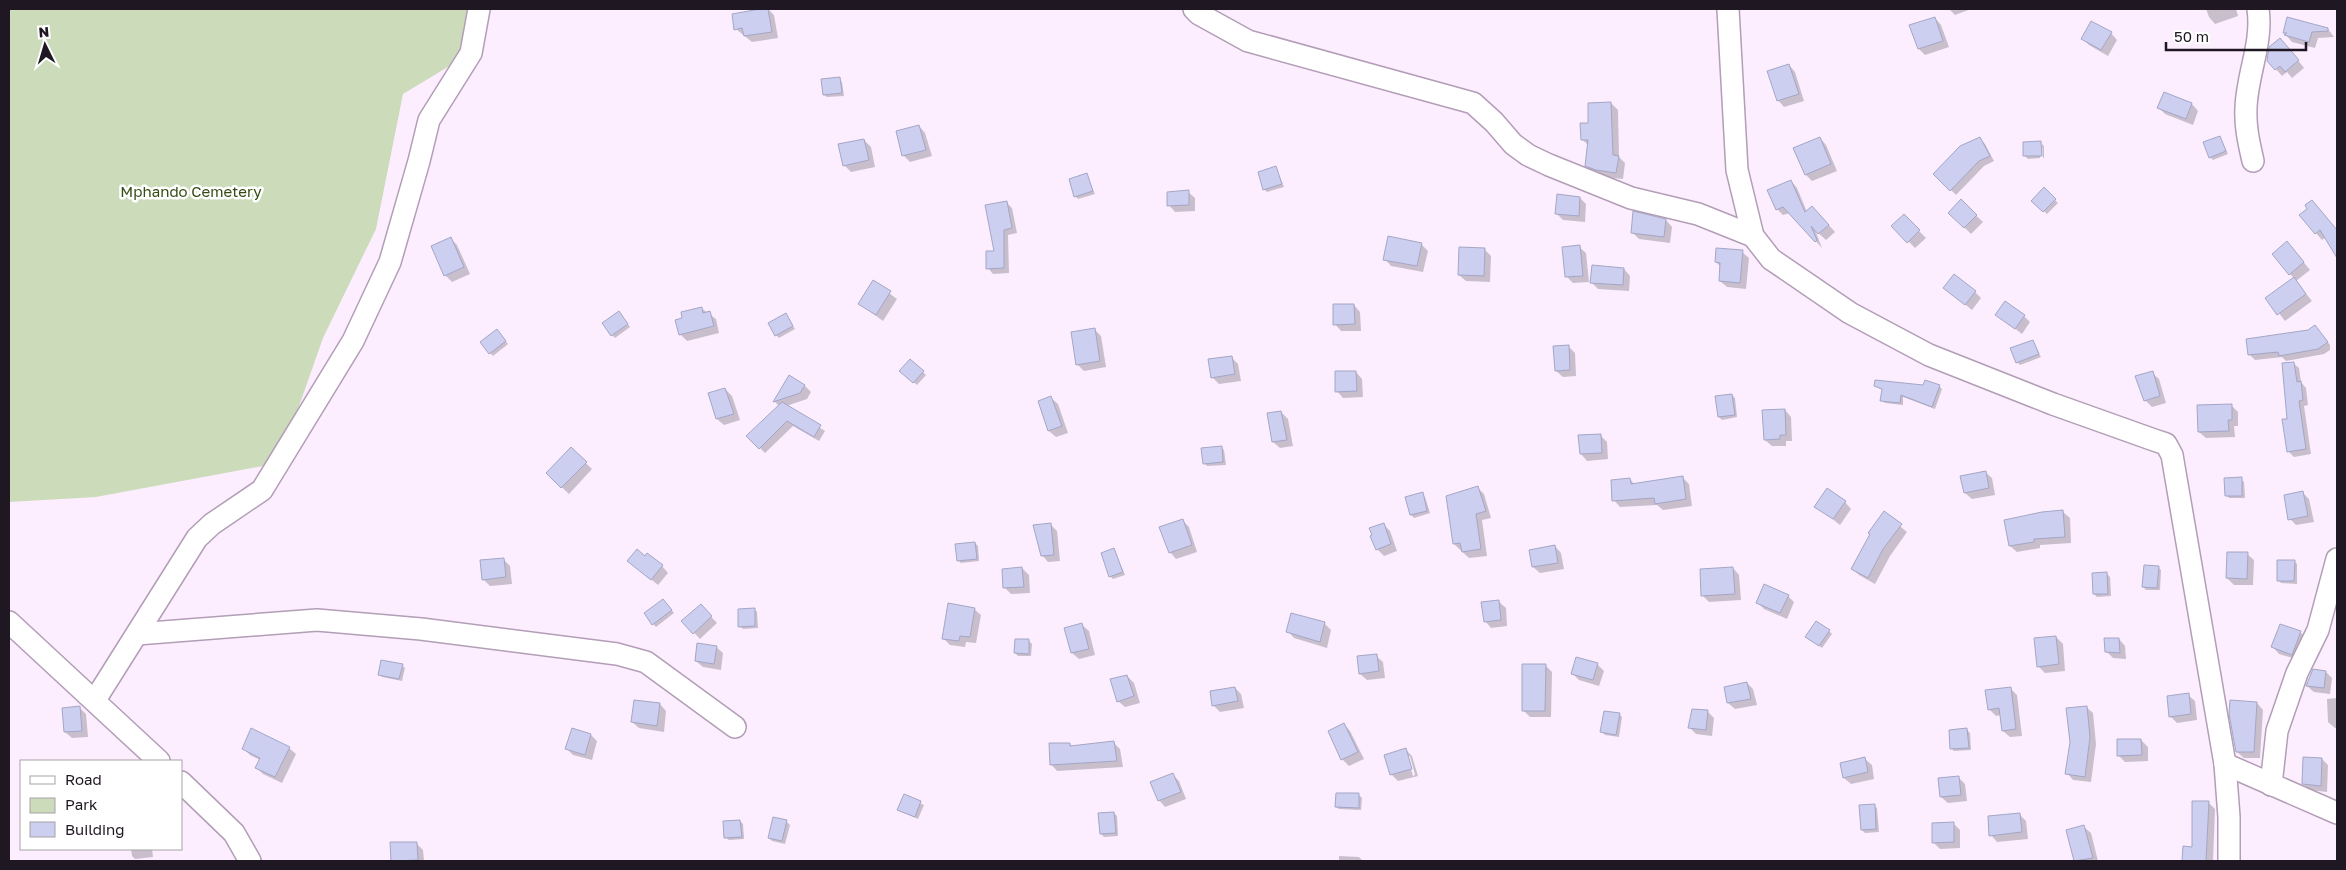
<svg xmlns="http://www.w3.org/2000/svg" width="2346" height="870" viewBox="0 0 2346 870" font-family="'Golos Text',sans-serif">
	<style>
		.green { fill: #ccdcbb }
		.shadow { fill: #0003; fill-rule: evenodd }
		.building { fill: #cccfef; stroke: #a4a6c5 }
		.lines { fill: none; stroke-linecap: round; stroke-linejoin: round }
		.street-casing { stroke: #b39db7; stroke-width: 24 }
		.street { stroke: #fff; stroke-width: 21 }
		.labels { text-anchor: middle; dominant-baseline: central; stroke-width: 5; stroke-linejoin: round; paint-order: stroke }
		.park-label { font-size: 15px; fill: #364b14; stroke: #fff }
	</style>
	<rect width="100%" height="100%" fill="#fceeff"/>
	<polygon class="green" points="9,9 467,9 471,53 403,94 376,229 323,338 279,463 96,497 9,502"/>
	<g class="shadow">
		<polygon points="768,9 774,15 778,38 752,42 736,29 733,15"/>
		<polygon points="1949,9 1971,9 1955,15"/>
		<polygon points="2206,9 2236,9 2238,16 2215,24 2209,17"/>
		<polygon points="1935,18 1941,25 1949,47 1925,55 1919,49"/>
		<polygon points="2328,29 2334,37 2318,38 2315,48 2292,42 2284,33"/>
		<polygon points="2111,33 2117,40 2108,56 2089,45 2083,39"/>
		<polygon points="2287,46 2304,68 2292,78 2287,72 2282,76 2276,69"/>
		<polygon points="1789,65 1795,72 1804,101 1784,107 1778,100"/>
		<polygon points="839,79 842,82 844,96 827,97 824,95"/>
		<polygon points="2164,94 2192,104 2198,111 2193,125 2165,114 2159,108"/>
		<polygon points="1611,103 1618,110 1619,157 1625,163 1623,179 1604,177 1593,172 1586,166 1589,146 1582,139 1590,124"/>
		<polygon points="919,126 925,133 932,156 910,162 904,156 897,132"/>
		<polygon points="2220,137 2228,154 2213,160 2210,157"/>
		<polygon points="1820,138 1826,145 1837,171 1812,181 1806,175"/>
		<polygon points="1980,138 1985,144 1994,161 1984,166 1956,195 1935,174"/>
		<polygon points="864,140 871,147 875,167 851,172 844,165"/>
		<polygon points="2041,143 2040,158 2028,159 2025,156"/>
		<polygon points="2042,144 2044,146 2044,158 2043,158"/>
		<polygon points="1276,168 1284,187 1267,192 1264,189"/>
		<polygon points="1086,175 1095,194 1078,199 1075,196"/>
		<polygon points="1791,181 1797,188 1807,212 1819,214 1835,232 1826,240 1815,230 1822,248 1790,213 1783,215 1777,209"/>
		<polygon points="2044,189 2058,203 2047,214 2033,201"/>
		<polygon points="1188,192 1195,198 1195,211 1175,212 1169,205"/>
		<polygon points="1580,198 1586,204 1585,222 1563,220 1556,213"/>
		<polygon points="1961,201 1983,222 1971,234 1950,213"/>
		<polygon points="1006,202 1012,208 1017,233 1008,235 1009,273 993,274 988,268 995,252"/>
		<polygon points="2318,208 2337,231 2337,256 2326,237 2322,240 2316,233"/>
		<polygon points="1904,216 1926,238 1915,248 1893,226"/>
		<polygon points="1666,220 1672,227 1670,243 1639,239 1632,232"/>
		<polygon points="451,239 457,245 470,274 452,282 445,275"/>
		<polygon points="1421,244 1428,251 1423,272 1391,266 1385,259"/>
		<polygon points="1579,247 1586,253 1589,282 1573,283 1567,277"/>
		<polygon points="1484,249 1491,256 1490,282 1466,281 1459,275"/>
		<polygon points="2293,249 2310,270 2296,281 2312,301 2285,321 2267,298 2294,278 2290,274"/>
		<polygon points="1742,252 1749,258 1746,289 1727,287 1720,281 1721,267 1716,262"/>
		<polygon points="1624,269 1630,276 1629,291 1598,289 1592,283"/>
		<polygon points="874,282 897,299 883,321 860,304"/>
		<polygon points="1945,288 1975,292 1981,298 1972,310"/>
		<polygon points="1354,305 1360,312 1361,331 1341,331 1335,324"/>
		<polygon points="701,308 716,319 719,333 687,341 680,334"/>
		<polygon points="621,315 630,327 615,338 612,335"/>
		<polygon points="786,315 795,329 779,338 776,335"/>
		<polygon points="1997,315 2024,316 2030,322 2022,334"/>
		<polygon points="1095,330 1101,336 1106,367 1084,371 1077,364"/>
		<polygon points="2320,332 2330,345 2330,350 2324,354 2286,361 2282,357 2255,360 2249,354"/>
		<polygon points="499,333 508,344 493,356 490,353"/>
		<polygon points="2033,342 2041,357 2020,365 2017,362"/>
		<polygon points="1568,346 1575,353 1576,376 1563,377 1556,371"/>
		<polygon points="1231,357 1238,364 1241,381 1219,384 1212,377"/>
		<polygon points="2293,363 2299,368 2301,382 2306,388 2308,405 2304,406 2311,454 2294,457 2288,451 2288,420"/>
		<polygon points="923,372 926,375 917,385 904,374"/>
		<polygon points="1356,372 1362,379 1363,397 1343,398 1337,391"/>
		<polygon points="2152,373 2159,379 2166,403 2152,407 2145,400"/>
		<polygon points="805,386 811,392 807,399 786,406 825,431 819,441 793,426 765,453 748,436 779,406 774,401"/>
		<polygon points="1875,386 1939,386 1942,389 1935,409 1903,397 1903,405 1885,403 1882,400 1883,390"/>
		<polygon points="725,389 732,396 740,420 724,425 717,419 709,394"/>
		<polygon points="1732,395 1735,398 1737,417 1722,420 1719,417"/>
		<polygon points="1051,398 1058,404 1068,433 1056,437 1049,431 1040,402"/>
		<polygon points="2231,405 2238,412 2238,426 2234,426 2235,437 2206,438 2199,432"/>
		<polygon points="1785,410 1791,417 1792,441 1786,441 1786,446 1772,446 1765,440"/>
		<polygon points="1281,412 1288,419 1293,446 1280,448 1273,442"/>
		<polygon points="1600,435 1607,442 1608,459 1587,461 1581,454"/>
		<polygon points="1221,447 1224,450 1226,465 1207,466 1204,463"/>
		<polygon points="571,449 592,469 569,494 547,473"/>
		<polygon points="1985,472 1992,478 1995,495 1972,499 1965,493"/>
		<polygon points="1683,478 1689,484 1692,506 1663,510 1657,505 1620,507 1614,500 1630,479 1635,485"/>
		<polygon points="2241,479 2244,482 2245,498 2229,498 2226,495"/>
		<polygon points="1478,488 1484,494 1491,518 1482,520 1487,556 1469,558 1454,544 1448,497"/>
		<polygon points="2303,493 2309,499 2314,522 2296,525 2290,519"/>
		<polygon points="1422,494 1425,497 1430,513 1414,518 1411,515"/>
		<polygon points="1845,502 1851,509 1840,525 1816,506"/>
		<polygon points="2063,512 2070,518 2071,543 2040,545 2040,548 2017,552 2010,546 2006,521"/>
		<polygon points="1884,513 1907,532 1890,556 1875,584 1859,575 1852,569"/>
		<polygon points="1182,520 1189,527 1197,552 1176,559 1170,552"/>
		<polygon points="1050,524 1057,531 1060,561 1048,562 1042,555"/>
		<polygon points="1383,524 1390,531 1397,551 1384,556 1377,549"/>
		<polygon points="975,543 978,546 979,561 961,563 958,560"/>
		<polygon points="1555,546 1561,553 1564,569 1540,573 1533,567"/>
		<polygon points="1114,550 1125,575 1113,579 1110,576"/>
		<polygon points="2247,554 2254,560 2253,585 2234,585 2227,578"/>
		<polygon points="503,559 510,566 512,584 490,586 483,579"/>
		<polygon points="629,561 662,566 668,573 658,585"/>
		<polygon points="2294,561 2297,564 2297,584 2281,583 2278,580"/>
		<polygon points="2158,567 2161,570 2160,590 2146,590 2143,587"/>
		<polygon points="1022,568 1029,575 1030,593 1011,594 1005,588"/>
		<polygon points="1733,568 1739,575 1741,600 1709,602 1703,596"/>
		<polygon points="2107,574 2110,577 2111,596 2097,597 2094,594"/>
		<polygon points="1788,596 1794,602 1787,619 1764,609 1757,602"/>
		<polygon points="1499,602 1506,608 1507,626 1491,628 1485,621"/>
		<polygon points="666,603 674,613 656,627 653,624"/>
		<polygon points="701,606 717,623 700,639 683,621"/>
		<polygon points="754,609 757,612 758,628 743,629 740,626"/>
		<polygon points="974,609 981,615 976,643 966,642 965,647 950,645 943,638"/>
		<polygon points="1292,615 1325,624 1331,630 1327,648 1294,638 1288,631"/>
		<polygon points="1082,625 1089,631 1095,655 1079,659 1072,653"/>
		<polygon points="1829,631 1832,634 1822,648 1810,639"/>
		<polygon points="2300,632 2307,639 2299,660 2279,654 2273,647"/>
		<polygon points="2056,637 2063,644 2065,671 2045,673 2038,666"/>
		<polygon points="2119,639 2125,646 2126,659 2113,658 2106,651"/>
		<polygon points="1029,641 1032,644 1031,656 1018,656 1015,653"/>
		<polygon points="716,647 723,653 721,670 703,667 696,661"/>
		<polygon points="1376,656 1383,662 1385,678 1367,680 1360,674"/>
		<polygon points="1597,664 1604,671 1599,686 1579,680 1573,674"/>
		<polygon points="402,665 405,668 402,681 382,677 379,674"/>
		<polygon points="1545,665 1552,672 1551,717 1530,717 1523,710"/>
		<polygon points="2326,672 2332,678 2330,694 2314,692 2307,686"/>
		<polygon points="1127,676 1134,683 1140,703 1125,707 1118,701"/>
		<polygon points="1747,683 1753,689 1757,705 1735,709 1728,703 1725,688"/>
		<polygon points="1235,688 1241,694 1244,708 1220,712 1213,705"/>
		<polygon points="2011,689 2017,695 2022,736 2010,737 2003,731 2001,715 1996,716 1989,709"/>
		<polygon points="2188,695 2195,701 2197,720 2177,723 2170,716"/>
		<polygon points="2337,698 2337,728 2335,728 2328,722 2327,699"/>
		<polygon points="2257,703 2263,710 2260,758 2244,758 2237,752"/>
		<polygon points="660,704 666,711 664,732 639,728 632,722"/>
		<polygon points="79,707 86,714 88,737 72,738 65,732"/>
		<polygon points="2086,707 2093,713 2096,744 2091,782 2073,780 2067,773"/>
		<polygon points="1707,711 1714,718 1712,736 1696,734 1690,728"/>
		<polygon points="1619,714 1622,717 1619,737 1605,735 1602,732"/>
		<polygon points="1344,724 1350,731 1364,759 1349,766 1342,759"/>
		<polygon points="1967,730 1970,733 1971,750 1954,751 1951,748"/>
		<polygon points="591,735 597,741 592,760 573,755 567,749"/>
		<polygon points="2141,740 2148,747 2148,761 2125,762 2118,755"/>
		<polygon points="1114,743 1120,749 1123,767 1057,771 1051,764 1070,744 1073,747"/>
		<polygon points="243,748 289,748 296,754 282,783 263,774 257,768 260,760 250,755"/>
		<path d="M1406 750 1412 756 1418 776 1398 781 1392 775 1386 755ZM1407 756H1410L1415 775 1413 776Z"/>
		<polygon points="1865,759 1872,765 1874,779 1851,784 1844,778"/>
		<polygon points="2322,759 2328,765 2327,792 2310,790 2303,784"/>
		<polygon points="1173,775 1179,781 1186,799 1165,807 1159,800"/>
		<polygon points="1958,777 1965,784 1967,801 1948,803 1941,797"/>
		<polygon points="1359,795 1362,798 1361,810 1339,809 1336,807"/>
		<polygon points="904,796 924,805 918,819 898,810"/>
		<polygon points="2208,802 2215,809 2213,861 2183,861 2184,848 2193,848"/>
		<polygon points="1874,806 1877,808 1879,832 1865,833 1862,830"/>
		<polygon points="1114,813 1117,816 1118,836 1104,837 1101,834"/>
		<polygon points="2020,815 2026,821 2028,839 1997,842 1991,835"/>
		<polygon points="774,819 787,822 790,825 785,844 772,841 769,838"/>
		<polygon points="740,821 743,824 744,839 729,840 726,838"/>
		<polygon points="1953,823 1960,830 1960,848 1940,849 1933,842"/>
		<polygon points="2084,827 2091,833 2098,861 2076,861 2067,831"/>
		<polygon points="417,844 423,850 424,861 392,860"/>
		<polygon points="131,849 152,849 153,857 135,859 132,856"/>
		<polygon points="1339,856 1359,857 1363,861 1339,861"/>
	</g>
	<g class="building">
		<polygon points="760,9 768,9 772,32 744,36 742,28 734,30 732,14"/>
		<polygon points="1935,17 1943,41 1918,49 1909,25"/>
		<polygon points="2287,17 2328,28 2328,31 2312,32 2309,42 2284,35 2287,33 2283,33"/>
		<polygon points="2091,21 2112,32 2101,50 2081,39"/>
		<polygon points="2280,38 2299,60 2285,72 2280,66 2275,70 2267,61 2269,47"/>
		<polygon points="1789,64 1799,94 1777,101 1767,71"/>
		<polygon points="840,77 842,93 823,95 821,79"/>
		<polygon points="2164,92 2192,103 2186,119 2157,108"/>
		<polygon points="1611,102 1613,155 1619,156 1616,173 1596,170 1585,166 1588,140 1581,140 1580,123 1588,123 1588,103"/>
		<polygon points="919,125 926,150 902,156 896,131"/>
		<polygon points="2220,136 2226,151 2209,158 2203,142"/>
		<polygon points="1820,137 1831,164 1805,175 1793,148"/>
		<polygon points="1980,137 1990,156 1979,161 1950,191 1933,174 1960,146"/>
		<polygon points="864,139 869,160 843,166 838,144"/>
		<polygon points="2041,141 2042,156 2023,156 2023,142"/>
		<polygon points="1276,166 1282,184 1263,190 1258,172"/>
		<polygon points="1087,173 1093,191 1074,197 1069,179"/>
		<polygon points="1791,180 1805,212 1812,206 1829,225 1818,234 1811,226 1817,240 1815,242 1783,207 1776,210 1767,190"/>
		<polygon points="2044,187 2056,199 2043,212 2031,201"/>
		<polygon points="1189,190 1189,205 1167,206 1167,192"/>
		<polygon points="1557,194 1580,197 1579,216 1555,214"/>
		<polygon points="1961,199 1977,215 1964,228 1948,213"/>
		<polygon points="2312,200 2337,230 2337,258 2320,230 2315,234 2299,215 2307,209 2305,205"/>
		<polygon points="1007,201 1012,228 1004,230 1004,268 986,269 986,251 994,251 985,205"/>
		<polygon points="1633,211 1666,219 1664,237 1631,233"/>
		<polygon points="1904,214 1920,230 1907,243 1891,226"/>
		<polygon points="1388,236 1422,243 1417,266 1383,260"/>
		<polygon points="451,237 464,267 444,276 431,246"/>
		<polygon points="2287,241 2304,262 2289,275 2272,254"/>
		<polygon points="1580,245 1583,276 1565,277 1562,247"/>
		<polygon points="1459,247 1485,248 1484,276 1458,275"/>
		<polygon points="1716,248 1743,250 1740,283 1719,281 1720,263 1715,262"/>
		<polygon points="1592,265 1624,268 1623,285 1590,283"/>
		<polygon points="1954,274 1976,291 1965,305 1943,288"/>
		<polygon points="2294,277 2306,294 2277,315 2265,298"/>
		<polygon points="873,280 891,291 876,315 858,304"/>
		<polygon points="2005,301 2025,315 2015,329 1995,315"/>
		<polygon points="1333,304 1354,304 1355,324 1333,325"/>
		<polygon points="702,307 703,313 710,311 714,326 679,335 675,320 682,318 681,312"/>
		<polygon points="619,311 628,324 611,336 602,323"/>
		<polygon points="786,313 793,326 775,336 768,323"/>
		<polygon points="2315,325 2328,342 2318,349 2279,356 2278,352 2248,355 2246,339 2308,330"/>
		<polygon points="1095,328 1100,361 1076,365 1071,332"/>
		<polygon points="497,329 506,341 489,354 480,342"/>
		<polygon points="2033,340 2039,354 2016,363 2010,348"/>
		<polygon points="1569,345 1570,370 1555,371 1553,346"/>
		<polygon points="1232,356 1235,374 1211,378 1208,359"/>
		<polygon points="910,359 924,371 913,383 899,371"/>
		<polygon points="2294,362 2297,382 2301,381 2303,400 2299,401 2306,449 2287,452 2282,419 2287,419 2282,363"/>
		<polygon points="1335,371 1356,371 1357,391 1335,392"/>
		<polygon points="2153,371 2160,396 2144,401 2135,376"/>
		<polygon points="789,375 805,385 800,393 773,402"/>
		<polygon points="1875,380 1923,385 1925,380 1940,385 1932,407 1901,395 1900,403 1880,401 1882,389 1874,386"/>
		<polygon points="725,388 734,414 716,419 708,393"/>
		<polygon points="1732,394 1735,415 1718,417 1715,396"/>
		<polygon points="1051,396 1062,426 1048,431 1038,401"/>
		<polygon points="782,402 821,425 814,437 787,421 759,449 746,436"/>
		<polygon points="2232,404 2232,420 2228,420 2229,431 2198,432 2197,405"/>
		<polygon points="1785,409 1786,435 1780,435 1780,439 1764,440 1762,410"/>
		<polygon points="1281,411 1287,440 1272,442 1267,413"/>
		<polygon points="1601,434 1602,453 1580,454 1578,435"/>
		<polygon points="1222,446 1223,462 1203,464 1201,448"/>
		<polygon points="571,447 587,462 561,488 546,473"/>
		<polygon points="1986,471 1989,488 1964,493 1960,476"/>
		<polygon points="1683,476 1686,499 1655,504 1654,498 1612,501 1611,480 1630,478 1631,484"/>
		<polygon points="2242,477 2242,496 2225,496 2224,478"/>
		<polygon points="1478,486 1486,511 1476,514 1481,549 1462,552 1460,543 1453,544 1446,496"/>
		<polygon points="1827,488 1846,501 1833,519 1814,507"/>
		<polygon points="2303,491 2308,516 2288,520 2284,495"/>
		<polygon points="1423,492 1427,511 1410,515 1405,497"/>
		<polygon points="2063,510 2065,537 2034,539 2034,542 2009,546 2004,520 2042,512"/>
		<polygon points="1884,511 1902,524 1883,549 1868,578 1851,569 1870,534 1868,533"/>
		<polygon points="1183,519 1192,545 1169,553 1159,527"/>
		<polygon points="1051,523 1054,555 1041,556 1033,525"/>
		<polygon points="1384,523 1391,544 1376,550 1370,536 1372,535 1369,528"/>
		<polygon points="975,542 977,559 957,561 955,544"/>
		<polygon points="1555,545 1558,563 1532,567 1529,550"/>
		<polygon points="1114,548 1123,572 1109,577 1101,553"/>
		<polygon points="637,549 645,556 647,553 663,565 651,580 627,561"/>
		<polygon points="2227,552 2248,552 2247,579 2226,578"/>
		<polygon points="504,558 506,577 482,580 480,560"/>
		<polygon points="2277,560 2295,560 2294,581 2277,581"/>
		<polygon points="2144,565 2159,566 2157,588 2142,587"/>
		<polygon points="1022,567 1024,587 1003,588 1002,569"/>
		<polygon points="1733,567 1735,594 1701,596 1700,569"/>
		<polygon points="2107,572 2108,594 2093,594 2092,573"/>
		<polygon points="1764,584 1789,595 1780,613 1756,603"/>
		<polygon points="663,599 672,610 652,625 644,613"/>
		<polygon points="1499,600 1501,620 1484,622 1481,602"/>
		<polygon points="948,603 975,608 970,637 960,636 959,641 942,639"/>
		<polygon points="701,604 712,616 693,634 681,621"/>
		<polygon points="755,608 755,626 738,627 738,609"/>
		<polygon points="1291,613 1325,622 1320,642 1286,632"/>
		<polygon points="1816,621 1830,630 1819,646 1805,637"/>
		<polygon points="1082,623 1089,649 1071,653 1064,628"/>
		<polygon points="2280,624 2301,631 2292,655 2271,647"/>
		<polygon points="2056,636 2059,664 2037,667 2034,638"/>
		<polygon points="2104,638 2119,638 2120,653 2105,652"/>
		<polygon points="1015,639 1029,639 1029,654 1014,653"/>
		<polygon points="697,643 717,646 714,664 695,661"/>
		<polygon points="1377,654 1379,671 1359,674 1357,656"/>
		<polygon points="1576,657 1598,663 1593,680 1571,674"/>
		<polygon points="381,660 403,664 399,679 378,675"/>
		<polygon points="1522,664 1546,664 1545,711 1522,711"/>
		<polygon points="2313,669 2326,671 2324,688 2306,686"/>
		<polygon points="1127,675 1134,696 1117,702 1110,679"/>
		<polygon points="1747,682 1751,699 1727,703 1724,687"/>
		<polygon points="1235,687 1238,701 1212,706 1210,691"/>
		<polygon points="2011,687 2016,729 2002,731 1999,708 1988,710 1985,690"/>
		<polygon points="2189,693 2191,714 2169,717 2167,696"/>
		<polygon points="634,700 660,703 657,726 631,722"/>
		<polygon points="2230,700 2257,702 2254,752 2236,752 2229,714"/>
		<polygon points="80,706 82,731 64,732 62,708"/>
		<polygon points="2087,706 2090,737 2085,777 2065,774 2070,742 2066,708"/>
		<polygon points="1692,709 1708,710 1706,730 1688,728"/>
		<polygon points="1604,711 1620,713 1616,735 1600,732"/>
		<polygon points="1344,723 1358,752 1341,760 1328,731"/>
		<polygon points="251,728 290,747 275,777 255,768 260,758 242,749"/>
		<polygon points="572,728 591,734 585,755 565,749"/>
		<polygon points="1967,728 1969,748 1950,749 1949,730"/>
		<polygon points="2117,739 2141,739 2142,755 2117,756"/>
		<polygon points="1114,741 1117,761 1050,765 1049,743 1070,743 1070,746"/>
		<polygon points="1406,748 1412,769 1390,775 1384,755"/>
		<polygon points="1865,757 1868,772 1843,778 1840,763"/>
		<polygon points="2303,757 2322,758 2321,786 2302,784"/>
		<polygon points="1173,773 1181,792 1158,801 1150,782"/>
		<polygon points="1959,776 1961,795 1940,797 1938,778"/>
		<polygon points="1336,793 1359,793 1359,808 1335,807"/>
		<polygon points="904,794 921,801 915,817 897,810"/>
		<polygon points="2192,801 2209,801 2206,861 2182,861 2183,846 2192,847"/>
		<polygon points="1875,804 1876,829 1861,830 1859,805"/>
		<polygon points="1114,812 1116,833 1100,834 1098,813"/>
		<polygon points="2020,813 2022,832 1989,836 1988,816"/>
		<polygon points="773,817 787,820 782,841 768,838"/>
		<polygon points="740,820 742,837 724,838 723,821"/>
		<polygon points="1954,822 1954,842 1932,843 1932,823"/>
		<polygon points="2084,825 2093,858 2074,861 2066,830"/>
		<polygon points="390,842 417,842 418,860 391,861"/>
	</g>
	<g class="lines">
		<g class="street-casing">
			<g id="street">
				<polyline points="1194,9 1199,14 1248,41 1473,103 1494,122 1513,144 1528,155 1549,165 1631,198 1698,214 1753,236"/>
				<polyline points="1728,9 1737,170 1753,236 1771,259 1850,313 1929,355 2053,404 2154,440 2166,444 2172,455 2225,764 2229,817 2229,861"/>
				<path d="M2253 161C2249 143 2245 127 2246 108 2247 74 2263 43 2258 9"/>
				<polyline points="9,622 159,761"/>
				<polyline points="137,634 317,620 421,629 617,654 646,662 735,727"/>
				<polyline points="95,700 197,538 212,524 262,490 353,341 390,262 419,161 429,120 471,53 479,9"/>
				<polyline points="2225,764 2337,813"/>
				<polyline points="181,782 234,833 250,861"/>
				<polyline points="2271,785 2277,731 2297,673 2318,630 2337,559"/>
			</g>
		</g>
		<use href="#street" class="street"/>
	</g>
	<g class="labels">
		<g class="park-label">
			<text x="191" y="191">Mphando Cemetery</text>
		</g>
	</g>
	<rect width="2346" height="870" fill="none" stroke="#1f1721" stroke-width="20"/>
	<rect x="20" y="760" width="162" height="90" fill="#ffffff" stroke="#a5a2a6"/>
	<rect x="30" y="776" width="25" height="8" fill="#ffffff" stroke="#a5a2a6"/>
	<text x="65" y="785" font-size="15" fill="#1f1721">Road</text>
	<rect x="30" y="798" width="25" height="15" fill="#ccdcbb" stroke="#a5a2a6"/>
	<text x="65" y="810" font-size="15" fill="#1f1721">Park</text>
	<rect x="30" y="822" width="25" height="15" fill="#cccfef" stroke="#a5a2a6"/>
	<text x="65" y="835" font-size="15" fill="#1f1721">Building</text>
	<g transform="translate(45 45) rotate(355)" stroke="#ffffff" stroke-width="4" paint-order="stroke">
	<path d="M0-4L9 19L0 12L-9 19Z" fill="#1f1721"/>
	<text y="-8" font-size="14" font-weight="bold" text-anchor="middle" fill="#1f1721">N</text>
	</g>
	<path d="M2166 42v8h140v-8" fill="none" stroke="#1f1721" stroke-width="2.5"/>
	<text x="2174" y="42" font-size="15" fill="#1f1721" stroke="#ffffff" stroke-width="4" paint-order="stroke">50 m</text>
</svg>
